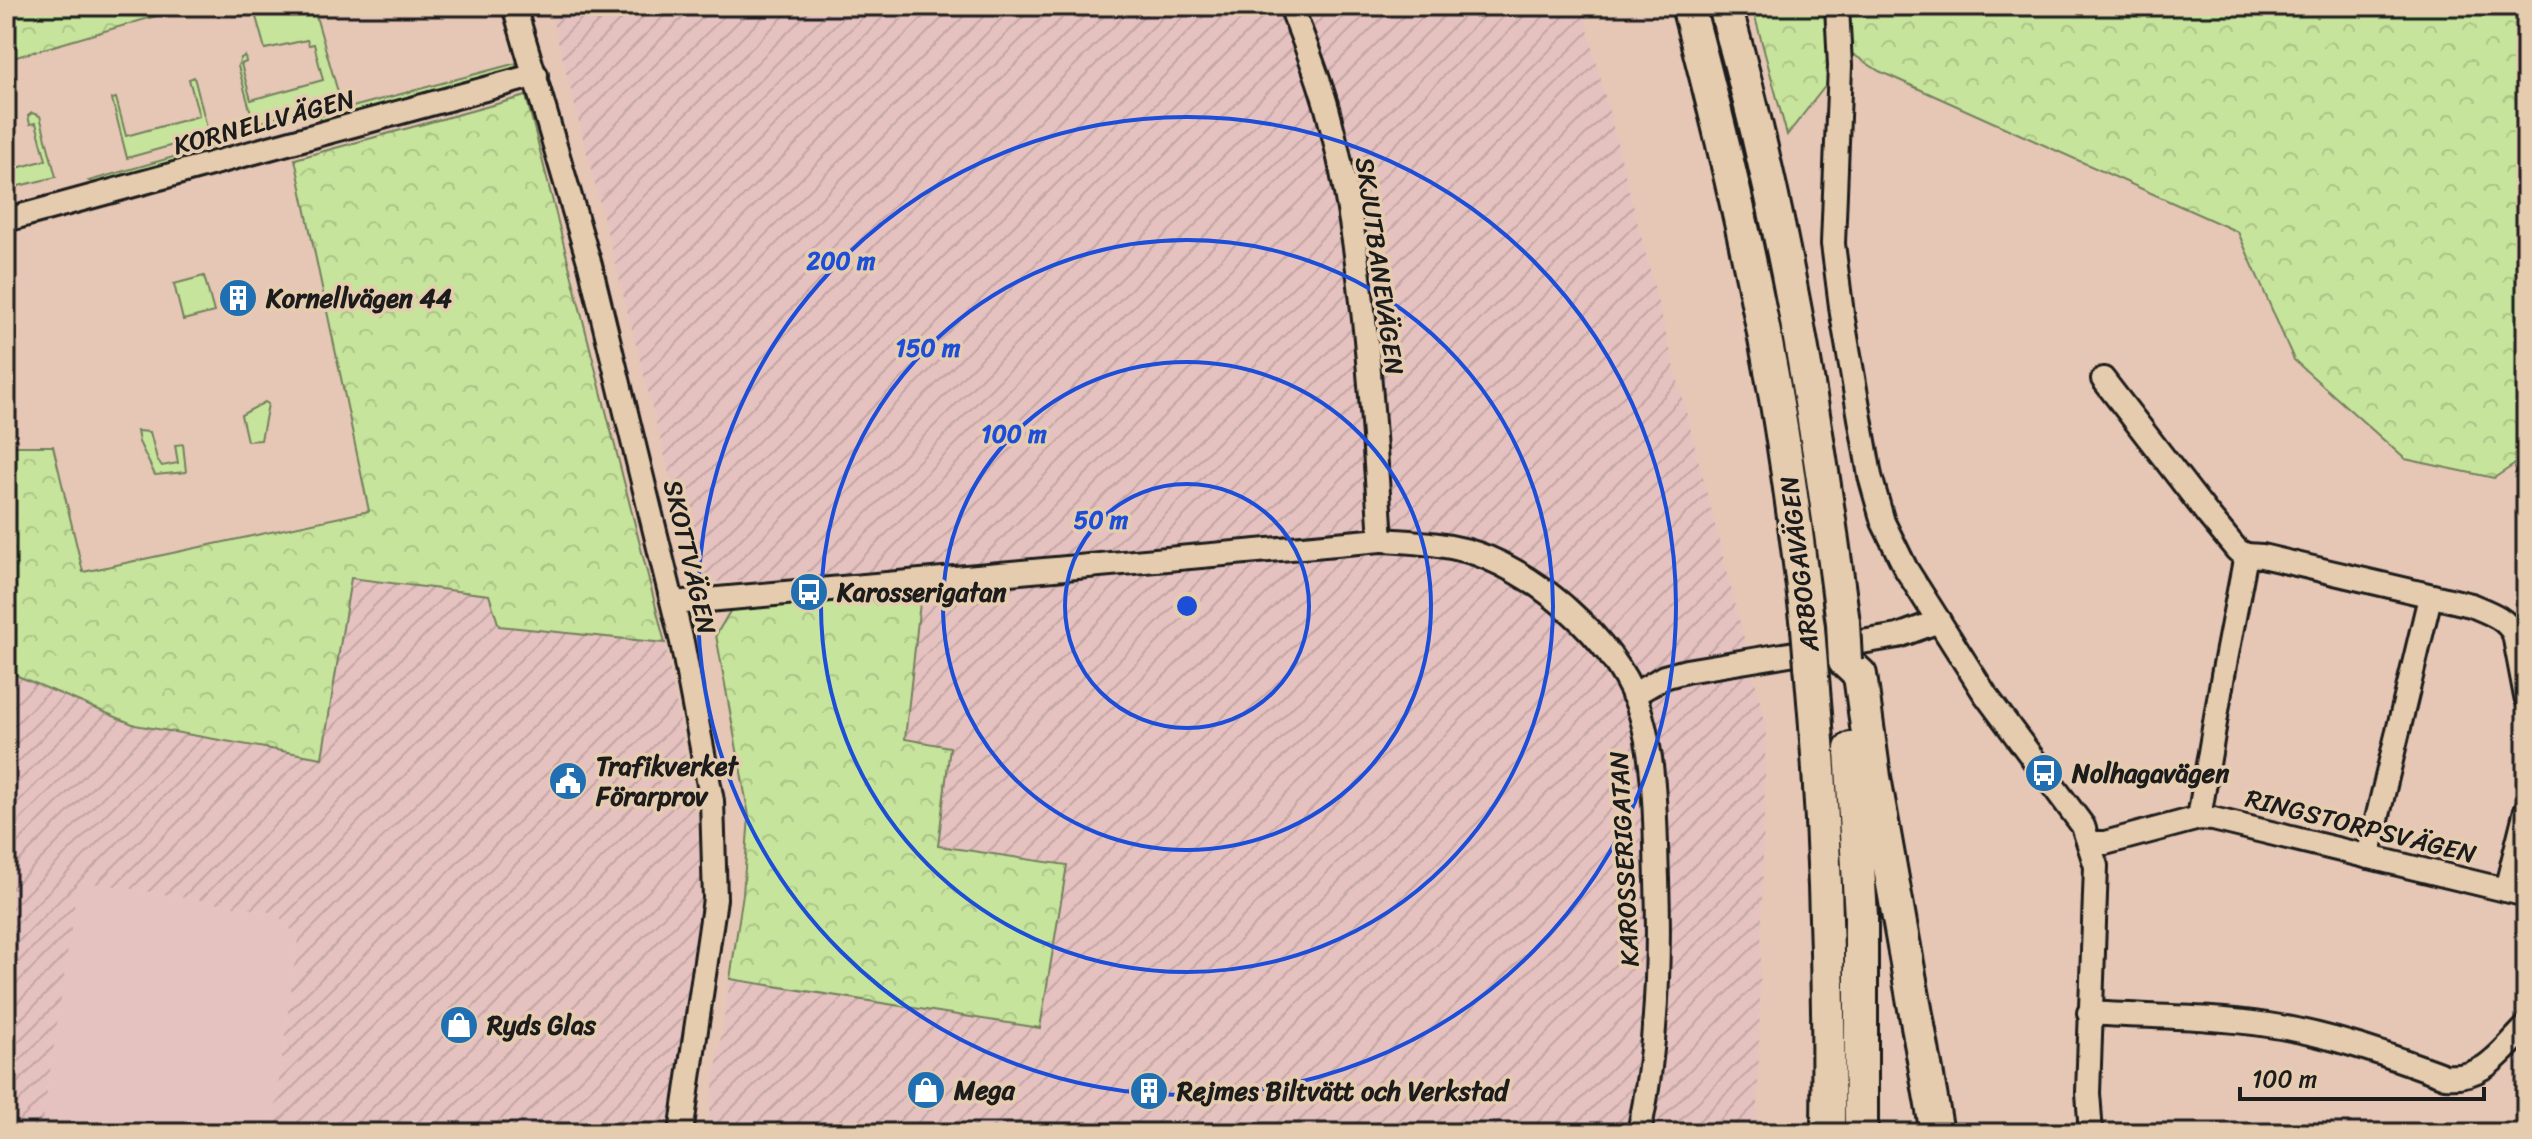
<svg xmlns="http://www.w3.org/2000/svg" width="2532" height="1139" viewBox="0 0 2532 1139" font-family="Sriracha,sans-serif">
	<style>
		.built { fill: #e5c2c0 }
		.industrial { fill: url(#industrial-furrows) }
		.grass { fill: #c7e49c; stroke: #72805c; stroke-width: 2 }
		.forest { fill: url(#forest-crowns); stroke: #72805c; stroke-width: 2 }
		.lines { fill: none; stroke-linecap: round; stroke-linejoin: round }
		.minor-casing { stroke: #1c1c1c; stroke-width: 28 }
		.highway-casing { stroke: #1c1c1c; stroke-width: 38 }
		.minor { stroke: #e6ccae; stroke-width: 22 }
		.highway { stroke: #e6ccae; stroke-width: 32 }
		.highway-bridge-casing { stroke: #1c1c1c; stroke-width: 38; stroke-linecap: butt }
		.highway-bridge { stroke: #e6ccae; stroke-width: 32 }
		.ring { fill: none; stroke: #1d4ed8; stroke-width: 4 }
		.labels { text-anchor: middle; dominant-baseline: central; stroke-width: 7; stroke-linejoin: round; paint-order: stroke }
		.street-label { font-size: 26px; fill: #1c1c1c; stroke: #e6ccae }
		.poi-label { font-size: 26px; font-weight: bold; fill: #1c1c1c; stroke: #e6ccae; text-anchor: start }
		.centre { fill: #1d4ed8; stroke: #e6ccae; stroke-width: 4 }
		.ring-label { font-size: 24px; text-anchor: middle; font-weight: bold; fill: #1d4ed8; stroke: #e6ccae; stroke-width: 7; stroke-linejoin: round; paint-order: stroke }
	</style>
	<defs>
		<pattern id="industrial-furrows" width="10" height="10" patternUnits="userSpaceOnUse" patternTransform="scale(2)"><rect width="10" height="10" fill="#e5c2c0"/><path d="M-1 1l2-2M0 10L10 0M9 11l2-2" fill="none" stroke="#c4a6a4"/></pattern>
		<pattern id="forest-crowns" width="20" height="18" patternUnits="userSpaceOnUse" patternTransform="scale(2)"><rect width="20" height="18" fill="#c7e49c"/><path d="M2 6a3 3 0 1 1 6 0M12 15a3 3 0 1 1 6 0" fill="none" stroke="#aac386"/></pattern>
	</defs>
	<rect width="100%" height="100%" fill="#e6c7b6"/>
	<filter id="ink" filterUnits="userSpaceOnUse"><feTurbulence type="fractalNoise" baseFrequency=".0125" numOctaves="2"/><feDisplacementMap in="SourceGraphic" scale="16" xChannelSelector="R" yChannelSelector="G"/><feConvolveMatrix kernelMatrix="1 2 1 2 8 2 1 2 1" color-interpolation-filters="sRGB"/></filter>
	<g filter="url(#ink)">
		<polygon class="built" points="77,882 109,885 276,913 298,937 272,1133 41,1133"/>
		<g class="industrial">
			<polygon points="547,6 1582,6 1766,724 1757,1133 706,1133 730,979 1040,1027 1067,866 938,846 950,747 905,740 921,579 697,582 553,21"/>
			<polygon points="351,578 490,595 500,626 665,643 703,849 696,949 667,1133 272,1133 298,937 276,913 109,885 78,882 41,1133 6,1133 6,668 20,677 322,757"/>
		</g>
		<g class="grass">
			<polygon points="253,6 313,6 340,99 254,124 238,66 241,58 245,56 246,62 241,64 251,100 323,80 314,44 309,45 307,40 265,49"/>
			<polygon points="517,63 515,70 322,123 319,116"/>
			<polygon points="194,77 209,135 127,158 112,99 116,98 126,136 199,116 189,79"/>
			<polygon points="32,113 40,116 56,177 6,189 6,171 46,160 36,123 30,124 28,116"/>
			<polygon points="226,142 225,151 96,184 89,181"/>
			<polygon points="204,276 214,312 183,320 174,284"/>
			<polygon points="265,402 268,404 261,440 247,441 241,415"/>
			<polygon points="137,431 150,432 157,459 162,466 178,463 175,445 183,444 186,472 155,475 139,442"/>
		</g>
		<g class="forest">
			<polygon points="6,6 190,6 6,60"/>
			<polygon points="1752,6 2526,6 2526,457 2494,478 2405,459 2294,360 2238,232 1879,71 1851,53 1787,135"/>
			<polygon points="526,96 665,643 499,626 489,595 351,578 322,758 135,725 20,677 6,668 6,446 53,446 83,572 369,511 295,159"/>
			<polygon points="921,593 905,739 950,747 938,846 1067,865 1040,1028 730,979 743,894 749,816 716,635 732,608"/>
		</g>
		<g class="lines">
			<g class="minor-casing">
				<g id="minor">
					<polyline points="514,6 590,265 682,642 712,801 715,899 681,1133"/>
					<path d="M1291 6C1304 42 1320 79 1329 116 1364 249 1372 403 1381 540"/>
					<polyline points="1837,6 1840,66 1833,244 1842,314 1870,476 1883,522 1906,569 1985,694 2083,826 2096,866 2088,1093 2091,1133"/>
					<polyline points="6,220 536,75"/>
					<polyline points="2103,379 2208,515 2237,550 2246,555"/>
					<path d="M673 603 1381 540C1416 542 1455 544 1488 558 1551 585 1621 648 1641 715 1656 767 1655 825 1657 879 1660 964 1657 1049 1639 1133"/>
					<polyline points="1633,695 1664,677 1686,671 1898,636 1939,621"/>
					<path d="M2199 818 2223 675 2246 555 2262 556 2471 605C2487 612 2505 617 2514 634L2526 697"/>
					<polyline points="2090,843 2105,843 2199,818 2213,819 2526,895"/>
					<polyline points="2368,857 2430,597"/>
					<polyline points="2506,890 2526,810"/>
					<path d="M2089 1013C2149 1017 2208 1016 2268 1025 2329 1034 2388 1055 2445 1076 2484 1080 2501 1052 2526 1027"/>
				</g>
			</g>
			<g class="highway-casing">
				<g id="highway">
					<path d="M1688 6C1723 138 1754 270 1777 404 1790 479 1799 553 1808 628"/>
					<path d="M1725 6C1782 211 1816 412 1843 623"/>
					<polyline points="1845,661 1860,675 1874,777 1937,1133"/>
					<path d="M1811 665C1825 821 1830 976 1828 1133"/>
					<polyline points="1851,749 1861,917 1861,1133"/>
				</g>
			</g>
			<use href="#minor" class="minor"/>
			<use href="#highway" class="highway"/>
			<g class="highway-bridge-casing">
				<g id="highway-bridge">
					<polyline points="1843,623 1845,661"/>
					<polyline points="1808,628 1811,665"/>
				</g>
			</g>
			<use href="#highway-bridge" class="highway-bridge"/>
		</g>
	</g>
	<g class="ring">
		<circle cx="1187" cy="606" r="122"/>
		<circle cx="1187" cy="606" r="244"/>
		<circle cx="1187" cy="606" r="366"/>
		<circle cx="1187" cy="606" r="489"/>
	</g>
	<defs>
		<g id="building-disc" transform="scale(2)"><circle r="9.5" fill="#1f6fb2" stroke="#e6ccae"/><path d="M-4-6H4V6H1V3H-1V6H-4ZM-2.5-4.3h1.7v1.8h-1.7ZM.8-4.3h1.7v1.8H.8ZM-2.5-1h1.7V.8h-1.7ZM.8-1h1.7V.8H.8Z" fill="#fff"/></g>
		<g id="bus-disc" transform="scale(2)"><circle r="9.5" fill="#1f6fb2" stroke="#e6ccae"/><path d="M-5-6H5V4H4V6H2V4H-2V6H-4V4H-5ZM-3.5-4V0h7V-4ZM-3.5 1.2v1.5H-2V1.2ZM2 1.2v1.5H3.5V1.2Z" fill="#fff"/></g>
		<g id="civic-disc" transform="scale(2)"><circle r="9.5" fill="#1f6fb2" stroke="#e6ccae"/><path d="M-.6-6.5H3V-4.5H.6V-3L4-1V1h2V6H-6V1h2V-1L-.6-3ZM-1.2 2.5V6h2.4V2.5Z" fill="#fff"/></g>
		<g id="shop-disc" transform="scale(2)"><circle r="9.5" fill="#1f6fb2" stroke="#e6ccae"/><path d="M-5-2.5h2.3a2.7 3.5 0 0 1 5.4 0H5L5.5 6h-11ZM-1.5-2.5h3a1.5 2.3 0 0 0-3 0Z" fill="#fff"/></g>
	</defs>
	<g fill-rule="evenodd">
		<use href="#building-disc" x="238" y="298"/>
		<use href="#bus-disc" x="809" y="592"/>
		<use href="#bus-disc" x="2044" y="773"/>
		<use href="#civic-disc" x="568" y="781"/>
		<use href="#shop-disc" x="459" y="1025"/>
		<use href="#shop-disc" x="926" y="1090"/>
		<use href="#building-disc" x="1149" y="1091"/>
	</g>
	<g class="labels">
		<g class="street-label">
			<text transform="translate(264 122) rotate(-15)">KORNELLVÄGEN</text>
			<text transform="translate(1380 266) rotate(82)">SKJUTBANEVÄGEN</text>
			<text transform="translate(690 557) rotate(77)">SKOTTVÄGEN</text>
			<text transform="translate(1799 564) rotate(-97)">ARBOGAVÄGEN</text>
			<text transform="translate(2361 826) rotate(14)">RINGSTORPSVÄGEN</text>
			<text transform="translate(1624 859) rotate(-93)">KAROSSERIGATAN</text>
		</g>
		<g class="poi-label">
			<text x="266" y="298">Kornellvägen 44</text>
			<text x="837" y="592">Karosserigatan</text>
			<text x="596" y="766">Trafikverket<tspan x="596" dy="30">Förarprov</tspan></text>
			<text x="2072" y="773">Nolhagavägen</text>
			<text x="487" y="1025">Ryds Glas</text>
			<text x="954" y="1090">Mega</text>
			<text x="1177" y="1091">Rejmes Biltvätt och Verkstad</text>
		</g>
	</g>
	<circle cx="1187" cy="606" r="12" class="centre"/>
	<g class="ring-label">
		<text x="841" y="269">200 m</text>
		<text x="928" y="356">150 m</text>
		<text x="1014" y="442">100 m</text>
		<text x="1101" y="528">50 m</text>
	</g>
	<rect width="2532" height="1139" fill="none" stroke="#e6ccae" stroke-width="32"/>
	<rect x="16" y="16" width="2500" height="1107" fill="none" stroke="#1c1c1c" stroke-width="3" filter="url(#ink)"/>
	<path d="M2240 1087v12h244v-12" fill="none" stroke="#1c1c1c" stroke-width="4"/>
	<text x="2252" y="1087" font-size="24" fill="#1c1c1c" stroke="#e6ccae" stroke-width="6" paint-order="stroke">100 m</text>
</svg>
